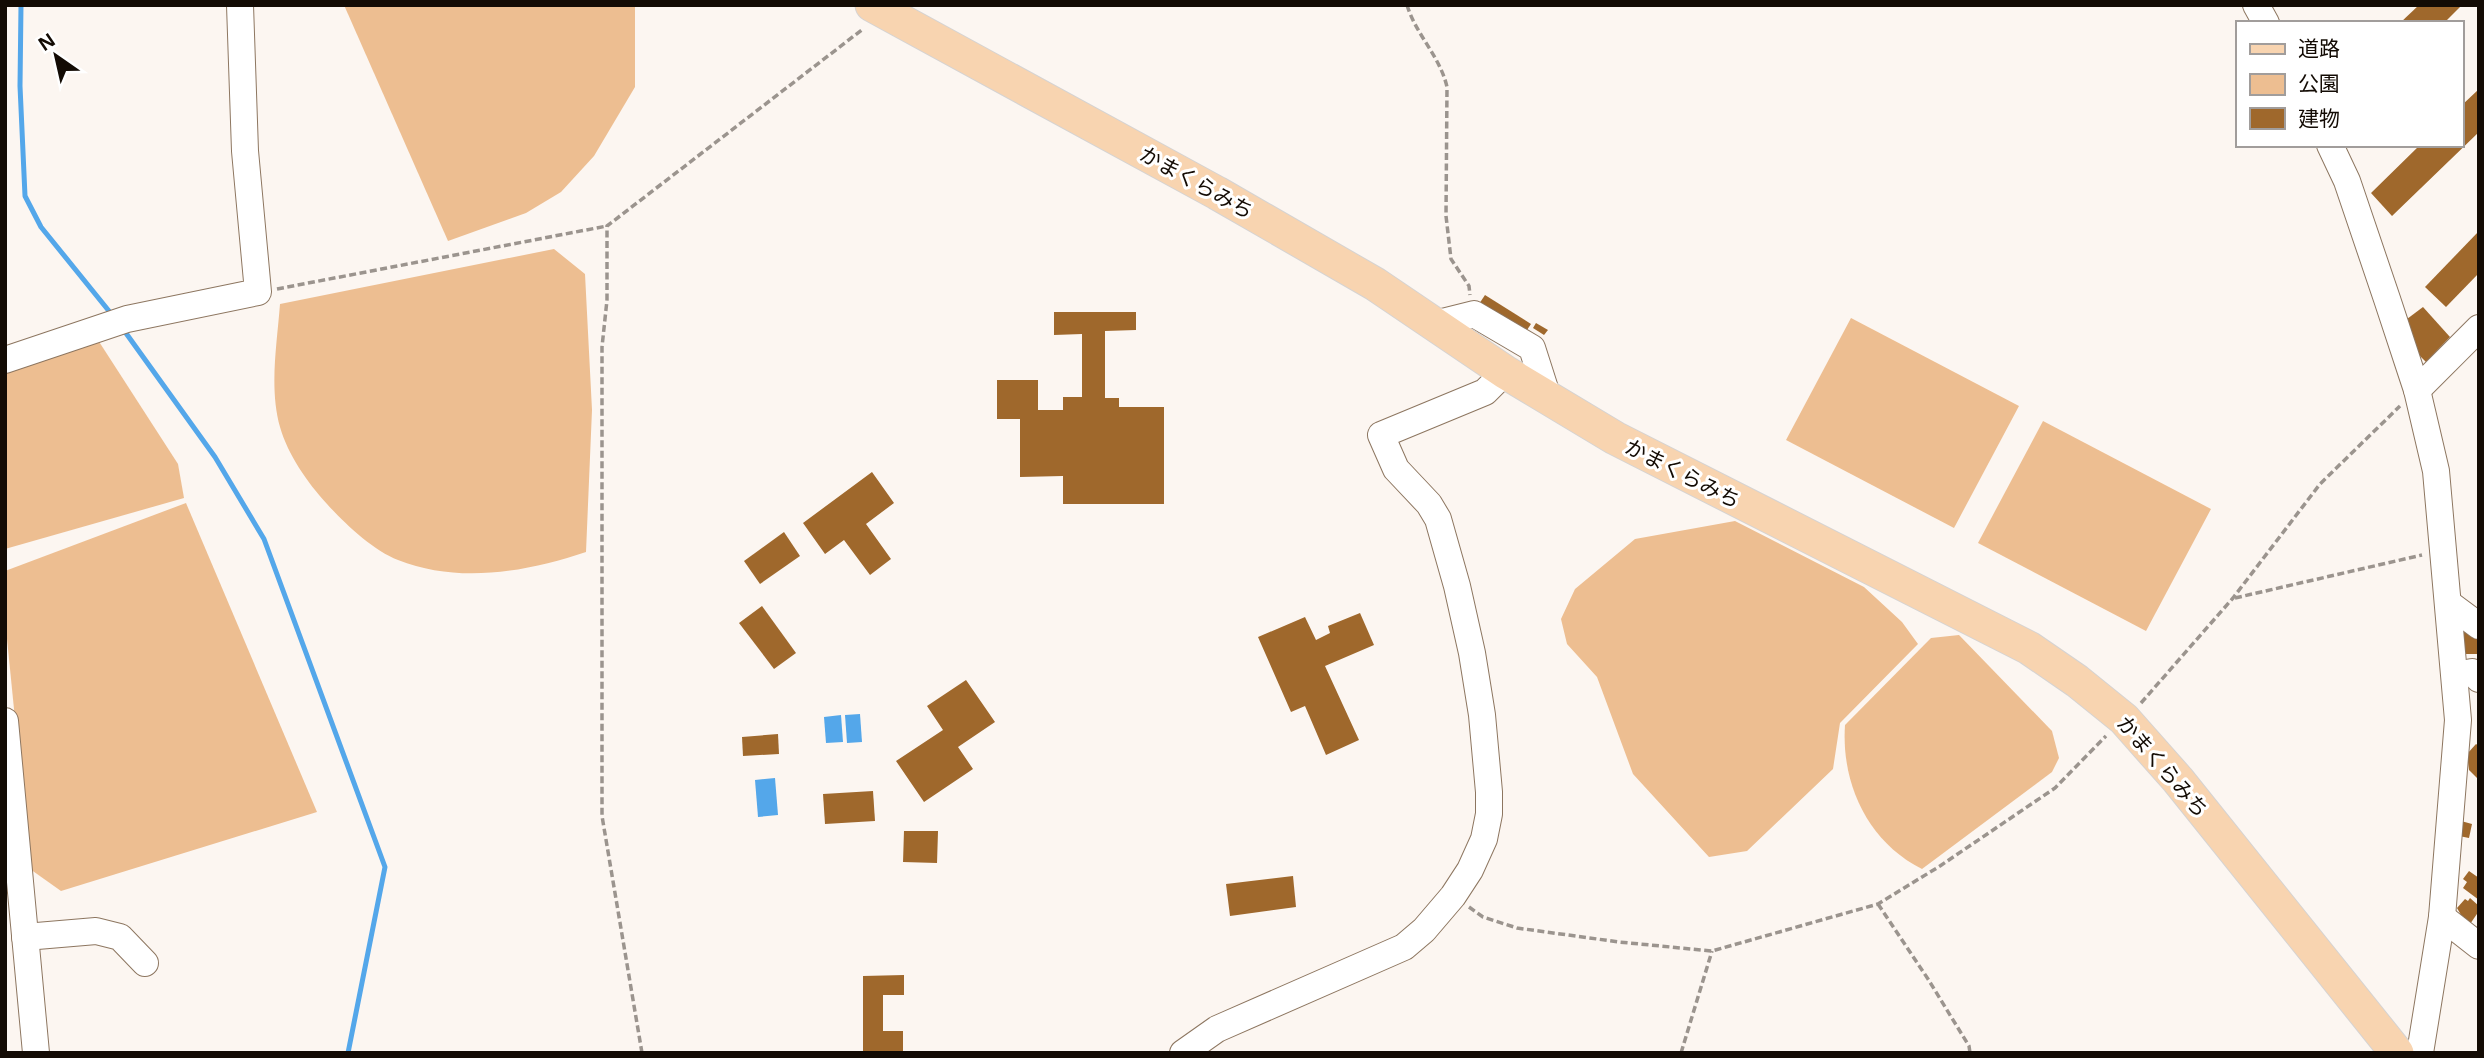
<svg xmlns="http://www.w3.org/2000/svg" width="2484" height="1058" viewBox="0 0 2484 1058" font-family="'Open Sans','Noto Sans JP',sans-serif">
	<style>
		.green { fill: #edbe91 }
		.water { fill: #54a7ea }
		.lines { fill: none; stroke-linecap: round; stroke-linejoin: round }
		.stream { stroke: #54a7ea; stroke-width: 5 }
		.building { fill: #9f682c }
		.minor-casing { stroke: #8d7660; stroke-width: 28 }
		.major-casing { stroke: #d5d3d2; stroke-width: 35 }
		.path { stroke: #9b948e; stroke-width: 3.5; stroke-dasharray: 7 3.5; stroke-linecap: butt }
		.minor { stroke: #fff; stroke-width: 26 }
		.major { stroke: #f8d4b0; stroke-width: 33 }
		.labels { text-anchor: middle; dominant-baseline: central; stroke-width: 6; stroke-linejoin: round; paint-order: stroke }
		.street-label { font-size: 21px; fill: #130b04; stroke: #fff }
	</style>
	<rect width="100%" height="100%" fill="#fcf6f1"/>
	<g class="green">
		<polygon points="344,5 635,5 635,87 594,156 561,192 526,213 448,241"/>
		<path d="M554 249 585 274 592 410 586 552C527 572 458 584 398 560 374 551 344 523 327 504 307 482 288 455 280 427 269 388 277 344 280 304Z"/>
		<polygon points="1851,318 2019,406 1954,528 1786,440"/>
		<polygon points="96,337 178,464 184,498 5,549 5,366"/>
		<polygon points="2043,421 2211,509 2146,631 1978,543"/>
		<polygon points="186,503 317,812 61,891 30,869 5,619 5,571"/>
		<polygon points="1735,521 1864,587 1902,622 1918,644 1840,723 1833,769 1747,851 1709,857 1633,774 1597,677 1567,644 1561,619 1575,589 1635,539"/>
		<path d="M1959 635 2052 731 2059 758 2052 772 1922 869C1868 842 1841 784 1845 725L1931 638Z"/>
	</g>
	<g class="water">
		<polygon points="860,714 862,742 847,743 845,715"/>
		<polygon points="841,715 843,742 826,743 824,717"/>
		<polygon points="775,778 778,815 758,817 755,780"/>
	</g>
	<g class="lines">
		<g class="stream">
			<polyline points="21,5 20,86 25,196 41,227 113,316"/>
			<polyline points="123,329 215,457 264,539 385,867 348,1053"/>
		</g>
	</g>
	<g class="building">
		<polygon points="2419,5 2462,5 2444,23 2400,23"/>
		<polygon points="2479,89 2479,132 2392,216 2371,193 2420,145 2461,145 2461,106"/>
		<polygon points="2479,231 2479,273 2446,307 2425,287"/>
		<polygon points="1485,295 1531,324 1525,333 1479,304"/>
		<polygon points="2423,307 2450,337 2426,362 2412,348 2407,319"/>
		<polygon points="1054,312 1136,312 1136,330 1105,331 1105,398 1119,398 1119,407 1164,407 1164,504 1063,504 1063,476 1020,477 1020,419 997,419 997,380 1038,380 1038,410 1063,410 1063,397 1082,397 1082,334 1054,335"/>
		<polygon points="1536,323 1548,330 1544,335 1533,328"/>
		<polygon points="872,472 894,503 866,524 891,559 870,575 844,540 825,554 803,523"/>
		<polygon points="784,532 800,556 760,584 744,561"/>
		<polygon points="762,606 796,653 774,669 739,623"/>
		<polygon points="1360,613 1374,645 1325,666 1359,740 1326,755 1305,706 1291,712 1258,637 1305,617 1316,640 1330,633 1328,626"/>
		<polygon points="2458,616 2477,635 2479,654 2463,654"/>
		<polygon points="966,680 995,722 958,747 973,769 924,802 896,761 943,730 927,706"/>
		<polygon points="778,734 779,754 743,756 742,737"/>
		<polygon points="2476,744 2479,746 2479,780 2469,770 2467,754"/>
		<polygon points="873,791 875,821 825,824 823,794"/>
		<polygon points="2461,821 2472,824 2469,838 2459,836"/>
		<polygon points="904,831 938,831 937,863 903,862"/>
		<polygon points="2469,871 2479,878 2479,900 2463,888 2467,882 2463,879"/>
		<polygon points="1293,876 1296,907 1230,916 1226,884"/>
		<polygon points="2470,898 2479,906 2479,911 2468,927 2458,918 2461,915 2457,908 2465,899 2468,901"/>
		<polygon points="904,975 904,995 883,995 883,1031 903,1031 903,1053 863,1053 863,976"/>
	</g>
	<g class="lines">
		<g class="minor-casing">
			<g id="minor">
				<polyline points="2256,5 2266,23"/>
				<polyline points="2330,145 2347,181 2387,299 2417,390 2436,471 2458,720 2442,917 2420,1053"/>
				<polyline points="1434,324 1474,314 1532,348 1548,398"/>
				<polyline points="5,360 127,319 258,292 245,151 240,5"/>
				<polyline points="2417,390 2479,328"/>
				<polyline points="2448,603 2479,626"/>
				<polyline points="2455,675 2472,672 2479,679"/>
				<polyline points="5,721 36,1053"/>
				<polyline points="2442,917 2479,946"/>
				<polyline points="25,937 96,931 120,937 145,963"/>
				<polyline points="1183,1053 1217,1029 1404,947 1424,930 1453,896 1470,870 1484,839 1489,814 1489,792 1482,715 1472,653 1457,586 1438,519 1429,504 1396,469 1381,435 1485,392 1505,372"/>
			</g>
		</g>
		<g class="major-casing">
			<polyline id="major" points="872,5 1217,193 1375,284 1505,372 1615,438 2029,648 2077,681 2124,719 2178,780 2397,1053"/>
		</g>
		<g class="path">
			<path d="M1407 5C1416 35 1440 56 1447 87L1446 216 1451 259 1469 286 1470 295"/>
			<polyline points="277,289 607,226"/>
			<polyline points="2235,598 2422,555"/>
			<polyline points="2141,703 2233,598 2320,484 2400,406"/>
			<polyline points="1878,904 1928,979 1969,1046 1970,1053"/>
			<polyline points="1469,907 1483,917 1517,928 1619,942 1712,951 1878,904 1940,866 2055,788 2106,736"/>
			<polyline points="642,1053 602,816 602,347 607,300 607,226 863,29"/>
			<polyline points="1681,1053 1712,951"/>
		</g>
		<use href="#minor" class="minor"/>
		<use href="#major" class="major"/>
	</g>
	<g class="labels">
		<g class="street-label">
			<text transform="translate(1197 182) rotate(29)">かまくらみち</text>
			<text transform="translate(1683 473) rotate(27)">かまくらみち</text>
			<text transform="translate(2163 766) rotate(49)">かまくらみち</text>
		</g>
	</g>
	<rect width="2484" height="1058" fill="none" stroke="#130b04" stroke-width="14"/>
	<rect x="2236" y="21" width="228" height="126" fill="#ffffff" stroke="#a19d9b" stroke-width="2"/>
	<rect x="2250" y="44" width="35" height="10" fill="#f8d4b0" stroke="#a19d9b" stroke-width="2"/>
	<text x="2298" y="56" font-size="21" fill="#130b04">道路</text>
	<rect x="2250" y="74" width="35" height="21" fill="#edbe91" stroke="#a19d9b" stroke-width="2"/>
	<text x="2298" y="91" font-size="21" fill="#130b04">公園</text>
	<rect x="2250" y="108" width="35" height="21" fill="#9f682c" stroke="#a19d9b" stroke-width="2"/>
	<text x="2298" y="126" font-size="21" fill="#130b04">建物</text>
	<g transform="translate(56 56) rotate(326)" stroke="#ffffff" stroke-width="5" paint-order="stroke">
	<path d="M0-5L12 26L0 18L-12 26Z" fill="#130b04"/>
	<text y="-10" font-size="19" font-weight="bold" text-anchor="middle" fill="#130b04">N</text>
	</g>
</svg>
